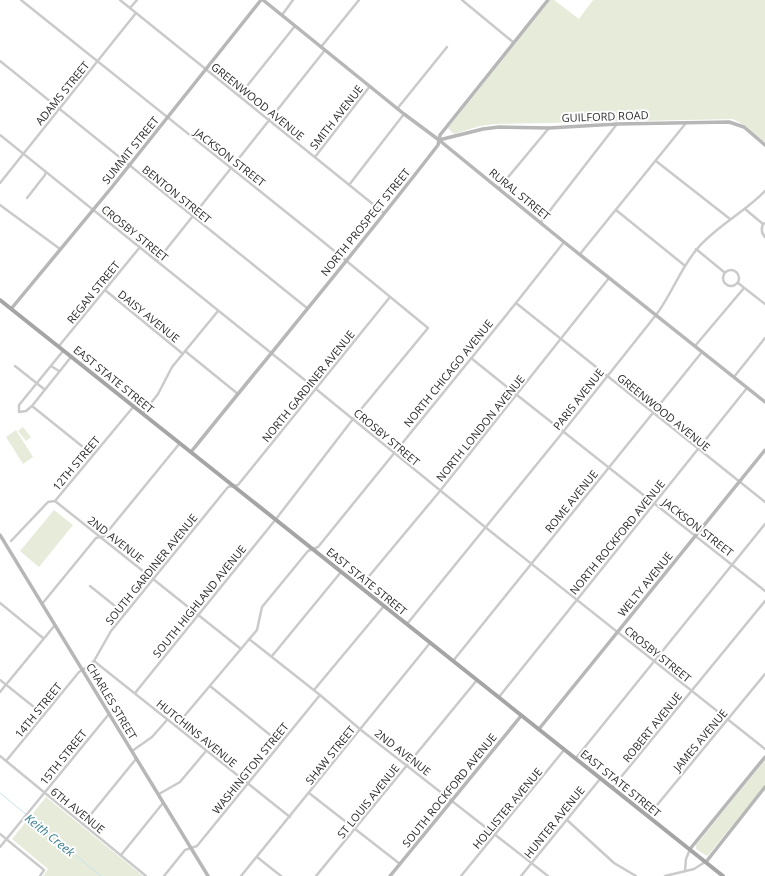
<svg xmlns="http://www.w3.org/2000/svg" width="765" height="876" viewBox="0 0 765 876" font-family="'Open Sans',sans-serif">
	<style>
		.green { fill: #e6ebda }
		.lines { fill: none; stroke-linecap: round; stroke-linejoin: round }
		.stream { stroke: #c6e4ec; stroke-width: 1 }
		.street { stroke: #cacaca; stroke-width: 2.5 }
		.secondary { stroke: #b7b7b7; stroke-width: 3.5 }
		.primary { stroke: #a5a5a5; stroke-width: 4 }
		.labels { text-anchor: middle; dominant-baseline: central; stroke-width: 4; stroke-linejoin: round; paint-order: stroke }
		.street-label { font-size: 11px; fill: #2d2d2d; stroke: #fff }
		.water-label { font-size: 12px; font-style: italic; fill: #397e91; stroke: #fff }
	</style>
	<rect width="100%" height="100%" fill="#fff"/>
	<g class="green">
		<polygon points="550,0 554,0 579,19 593,0 765,0 765,142 744,125 733,119 495,124 480,126 454,134 448,128"/>
		<polygon points="105,203 115,211 110,216 101,208"/>
		<polygon points="23,427 31,437 26,441 18,431"/>
		<polygon points="16,430 33,457 23,464 6,437"/>
		<polygon points="54,510 73,525 39,567 20,551"/>
		<polygon points="765,760 765,785 709,854 707,856 696,849 696,845"/>
		<polygon points="46,797 143,876 43,876 48,869 12,839"/>
	</g>
	<g class="lines">
		<polyline class="stream" points="0,793 101,876"/>
		<g class="street">
			<polyline points="21,0 321,240 428,328 353,419 276,519 135,693"/>
			<polyline points="120,0 384,213"/>
			<polyline points="462,0 513,42"/>
			<polyline points="130,8 137,0"/>
			<polyline points="282,15 293,0"/>
			<polyline points="321,47 359,0"/>
			<polyline points="0,61 307,308"/>
			<polyline points="239,96 295,26"/>
			<polyline points="397,109 447,47"/>
			<polyline points="0,135 316,389 485,527 765,749"/>
			<polyline points="315,157 370,86"/>
			<polyline points="656,161 730,219"/>
			<polyline points="0,183 136,13"/>
			<polyline points="349,185 404,114"/>
			<polyline points="499,188 549,128"/>
			<polyline points="27,198 45,175 46,172"/>
			<path d="M0 205C20 220 40 234 60 249"/>
			<polyline points="745,209 763,224"/>
			<polyline points="616,210 684,265"/>
			<polyline points="541,222 617,124"/>
			<path d="M765 223 763 224C761 229 761 233 765 237"/>
			<polyline points="696,249 724,272"/>
			<polyline points="580,254 686,123"/>
			<polyline points="157,261 325,50"/>
			<circle cx="731" cy="278" r="8"/>
			<polyline points="738,283 765,304"/>
			<polyline points="105,290 183,354"/>
			<polyline points="516,303 765,502"/>
			<polyline points="59,346 140,247"/>
			<polyline points="695,346 744,288"/>
			<polyline points="63,351 19,405 19,412 26,411 32,406 71,357"/>
			<polyline points="185,351 238,394"/>
			<polyline points="471,358 517,395 765,591"/>
			<polyline points="15,366 44,389"/>
			<polyline points="51,366 59,371"/>
			<polyline points="734,377 765,338"/>
			<polyline points="32,406 93,455"/>
			<polyline points="143,413 158,394 172,367 218,311"/>
			<polyline points="55,501 241,649"/>
			<polyline points="11,541 48,502 55,501 134,406"/>
			<polyline points="90,586 125,614"/>
			<polyline points="360,587 440,491 609,278"/>
			<polyline points="0,603 43,638"/>
			<polyline points="42,604 96,538 104,536 180,443"/>
			<path d="M407 624 563 432 656 315C672 294 680 269 697 249 716 226 744 213 765 191"/>
			<polyline points="249,639 320,695 361,730 548,876"/>
			<polyline points="272,656 341,572"/>
			<polyline points="94,661 290,817"/>
			<polyline points="453,661 702,352"/>
			<polyline points="0,680 44,715"/>
			<polyline points="210,686 280,743"/>
			<polyline points="314,690 384,606"/>
			<polyline points="0,692 55,625"/>
			<polyline points="499,697 747,388"/>
			<polyline points="176,726 257,630 262,607 308,551 318,547 516,303 564,242"/>
			<polyline points="132,751 152,737 167,720"/>
			<polyline points="0,756 146,876"/>
			<polyline points="576,758 765,524"/>
			<polyline points="6,761 79,672 87,667 94,661 111,631 228,487 238,485 390,297"/>
			<polyline points="612,788 765,601"/>
			<polyline points="309,793 400,864"/>
			<polyline points="159,794 180,782 206,751"/>
			<polyline points="648,816 765,674"/>
			<polyline points="567,820 614,863 636,876"/>
			<polyline points="83,824 136,759"/>
			<polyline points="0,834 44,870 40,876"/>
			<polyline points="0,847 109,714"/>
			<polyline points="121,855 163,803"/>
			<polyline points="257,857 281,876"/>
			<polyline points="685,871 686,859 690,849"/>
			<polyline points="164,876 185,850 197,846 320,695"/>
			<polyline points="241,876 430,643"/>
			<polyline points="316,876 477,680"/>
			<polyline points="461,876 564,750"/>
			<polyline points="521,876 600,779"/>
			<polyline points="665,876 694,869 705,862"/>
		</g>
		<g class="secondary">
			<polyline points="263,0 404,114 439,140 564,242 765,402"/>
			<polyline points="439,140 483,129 499,127 549,128 617,124 729,122 744,127 765,145"/>
			<polyline points="11,309 112,187 261,0"/>
			<path d="M191 452C273 350 358 249 438 145L440 135 548 0"/>
			<polyline points="0,535 208,876"/>
			<polyline points="539,729 765,450"/>
			<polyline points="690,849 765,757"/>
			<polyline points="706,862 765,787"/>
			<polyline points="390,876 521,716"/>
		</g>
		<polyline class="primary" points="0,300 723,876"/>
	</g>
	<g class="labels">
		<g class="street-label">
			<text transform="translate(62 93) rotate(-51)">ADAMS STREET</text>
			<text transform="translate(258 101) rotate(39)">GREENWOOD AVENUE</text>
			<text transform="translate(605 116) rotate(-2)">GUILFORD ROAD</text>
			<text transform="translate(336 117) rotate(-52)">SMITH AVENUE</text>
			<text transform="translate(130 150) rotate(-51)">SUMMIT STREET</text>
			<text transform="translate(230 157) rotate(38)">JACKSON STREET</text>
			<text transform="translate(177 194) rotate(39)">BENTON STREET</text>
			<text transform="translate(520 194) rotate(39)">RURAL STREET</text>
			<text transform="translate(365 222) rotate(-51)">NORTH PROSPECT STREET</text>
			<text transform="translate(135 233) rotate(39)">CROSBY STREET</text>
			<text transform="translate(93 292) rotate(-51)">REGAN STREET</text>
			<text transform="translate(149 316) rotate(39)">DAISY AVENUE</text>
			<text transform="translate(448 373) rotate(-51)">NORTH CHICAGO AVENUE</text>
			<text transform="translate(114 379) rotate(39)">EAST STATE STREET</text>
			<text transform="translate(308 386) rotate(-51)">NORTH GARDINER AVENUE</text>
			<text transform="translate(578 399) rotate(-52)">PARIS AVENUE</text>
			<text transform="translate(664 412) rotate(39)">GREENWOOD AVENUE</text>
			<text transform="translate(480 428) rotate(-51)">NORTH LONDON AVENUE</text>
			<text transform="translate(387 437) rotate(40)">CROSBY STREET</text>
			<text transform="translate(76 463) rotate(-50)">12TH STREET</text>
			<text transform="translate(571 501) rotate(-51)">ROME AVENUE</text>
			<text transform="translate(698 527) rotate(38)">JACKSON STREET</text>
			<text transform="translate(617 537) rotate(-51)">NORTH ROCKFORD AVENUE</text>
			<text transform="translate(116 539) rotate(38)">2ND AVENUE</text>
			<text transform="translate(151 569) rotate(-51)">SOUTH GARDINER AVENUE</text>
			<text transform="translate(367 581) rotate(39)">EAST STATE STREET</text>
			<text transform="translate(645 584) rotate(-51)">WELTY AVENUE</text>
			<text transform="translate(199 601) rotate(-51)">SOUTH HIGHLAND AVENUE</text>
			<text transform="translate(658 654) rotate(39)">CROSBY STREET</text>
			<text transform="translate(112 701) rotate(59)">CHARLES STREET</text>
			<text transform="translate(38 710) rotate(-51)">14TH STREET</text>
			<text transform="translate(652 727) rotate(-51)">ROBERT AVENUE</text>
			<text transform="translate(197 733) rotate(39)">HUTCHINS AVENUE</text>
			<text transform="translate(700 740) rotate(-50)">JAMES AVENUE</text>
			<text transform="translate(403 752) rotate(38)">2ND AVENUE</text>
			<text transform="translate(330 755) rotate(-51)">SHAW STREET</text>
			<text transform="translate(63 757) rotate(-51)">15TH STREET</text>
			<text transform="translate(250 768) rotate(-51)">WASHINGTON STREET</text>
			<text transform="translate(621 783) rotate(39)">EAST STATE STREET</text>
			<text transform="translate(449 790) rotate(-51)">SOUTH ROCKFORD AVENUE</text>
			<text transform="translate(368 801) rotate(-51)">ST LOUIS AVENUE</text>
			<text transform="translate(507 808) rotate(-50)">HOLLISTER AVENUE</text>
			<text transform="translate(78 810) rotate(39)">6TH AVENUE</text>
			<text transform="translate(554 822) rotate(-51)">HUNTER AVENUE</text>
		</g>
		<g class="water-label">
			<text transform="translate(50 835) rotate(39)">Keith Creek</text>
		</g>
	</g>
</svg>
